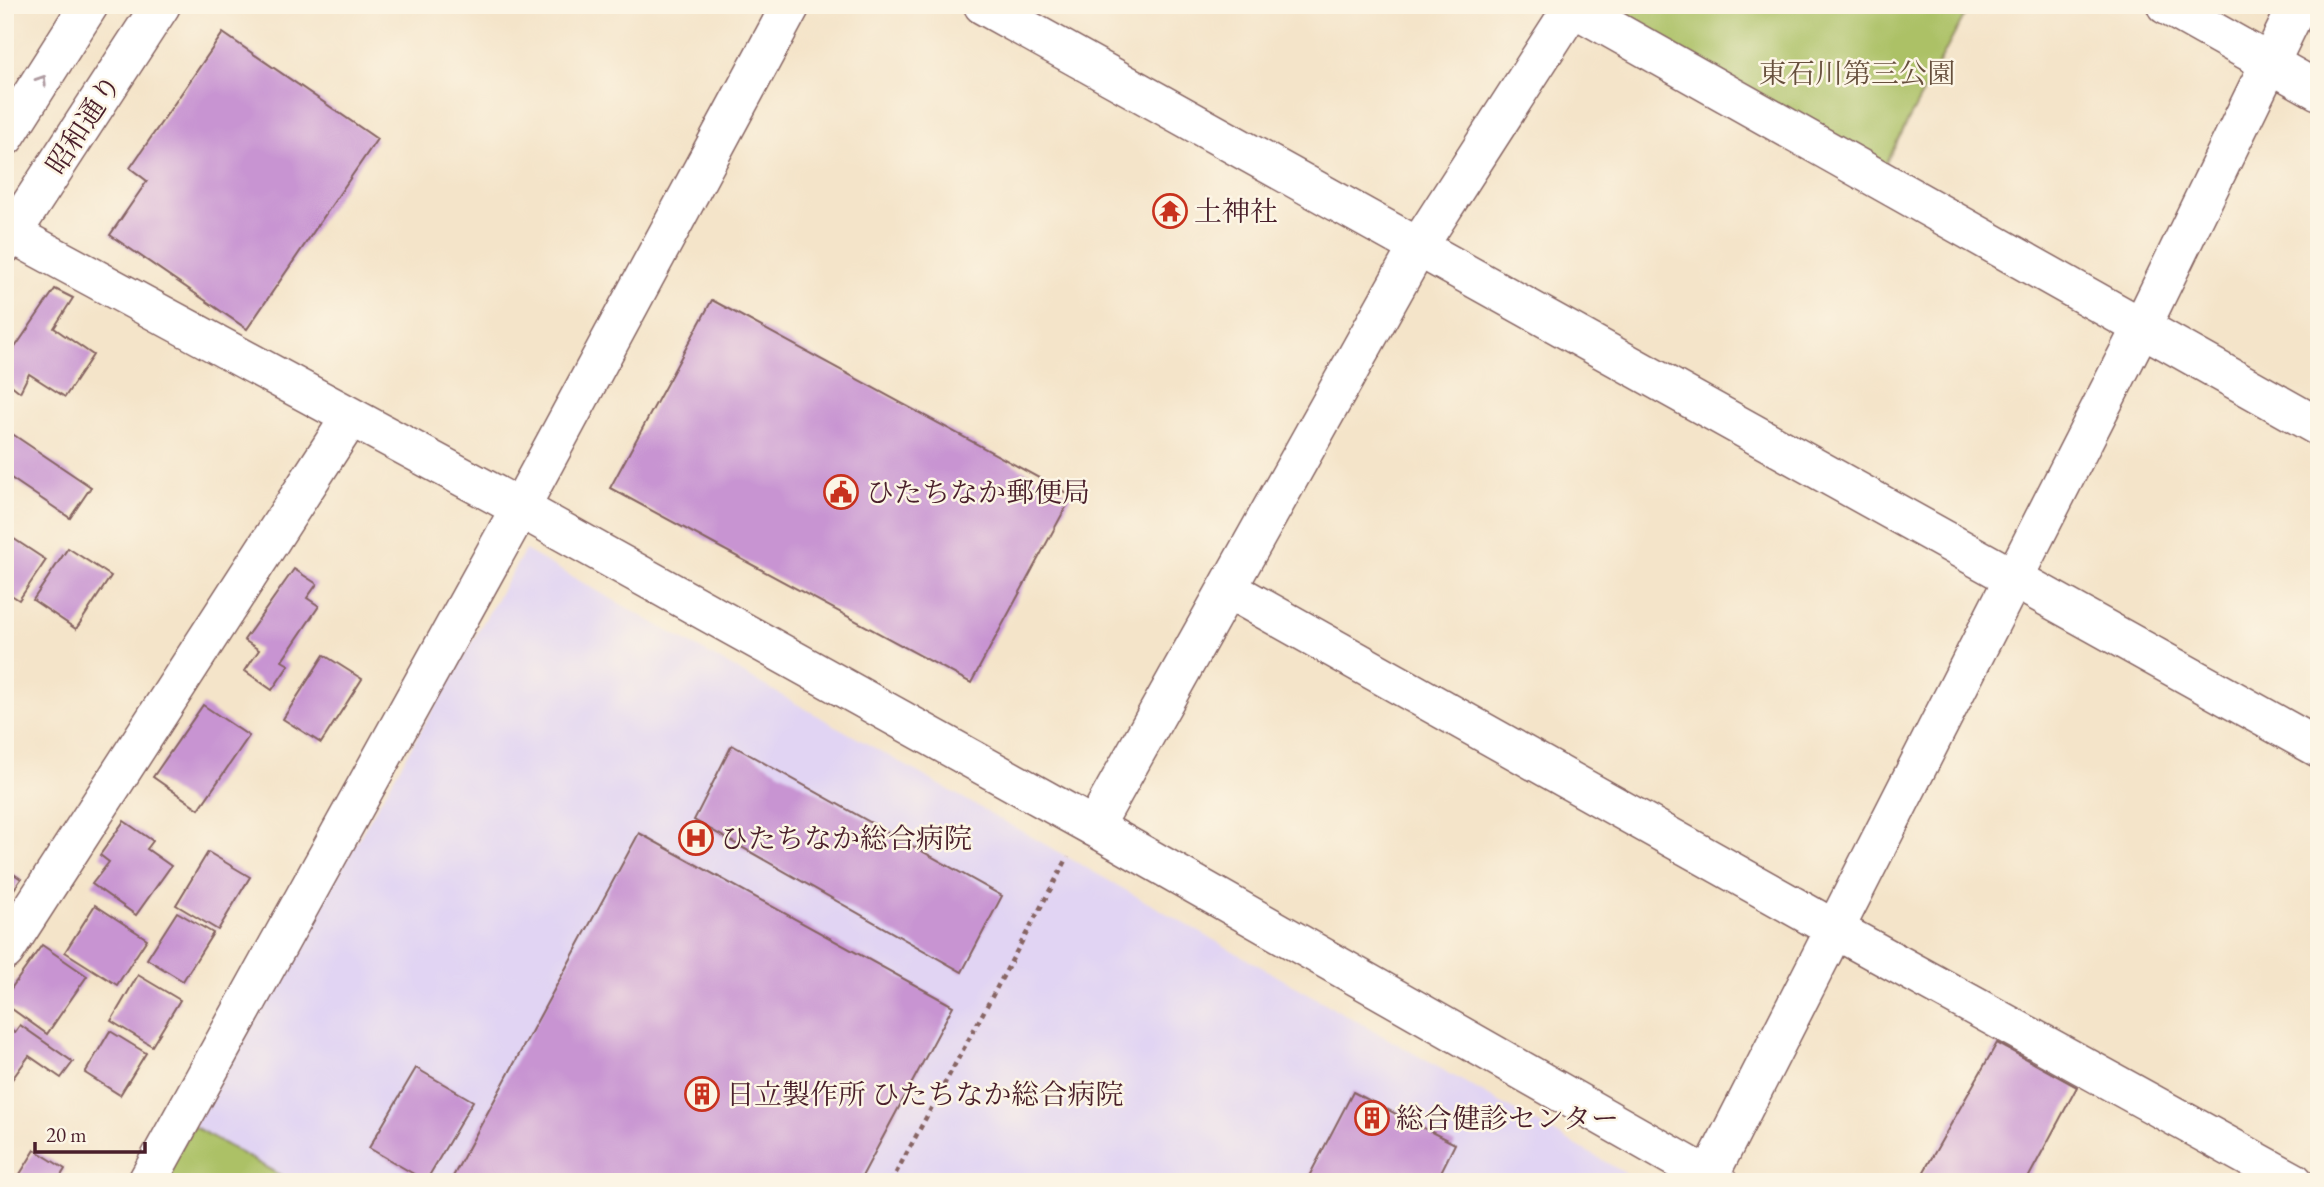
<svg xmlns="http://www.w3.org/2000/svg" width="2324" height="1187" viewBox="0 0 2324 1187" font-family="'EB Garamond','Noto Serif JP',serif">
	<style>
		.built { fill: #e1d4f3 }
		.green { fill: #acc166; stroke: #7b7048; stroke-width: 2 }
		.building { fill: #c894d2 }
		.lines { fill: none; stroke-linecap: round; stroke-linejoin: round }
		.minor-casing { stroke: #866462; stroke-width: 41 }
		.path { stroke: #866462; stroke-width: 4.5; stroke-dasharray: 5 5; stroke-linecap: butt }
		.minor { stroke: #fff; stroke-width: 38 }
		.oneway { stroke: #ae9aa0 }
		.labels { text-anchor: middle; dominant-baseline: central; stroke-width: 5; stroke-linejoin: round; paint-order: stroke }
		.park-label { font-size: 28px; fill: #67503d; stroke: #fcf5e5 }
		.street-label { font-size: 28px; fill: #4a1f2b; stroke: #fcf5e5 }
		.poi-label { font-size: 28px; fill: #4a1f2b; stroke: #fcf5e5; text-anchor: start }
	</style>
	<rect width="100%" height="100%" fill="#fcf5e5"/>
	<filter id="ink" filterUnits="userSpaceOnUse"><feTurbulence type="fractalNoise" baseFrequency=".0143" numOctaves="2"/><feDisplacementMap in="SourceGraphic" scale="14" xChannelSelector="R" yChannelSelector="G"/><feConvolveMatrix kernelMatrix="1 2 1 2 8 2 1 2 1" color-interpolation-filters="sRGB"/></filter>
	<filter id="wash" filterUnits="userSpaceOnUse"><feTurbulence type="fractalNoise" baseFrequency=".00686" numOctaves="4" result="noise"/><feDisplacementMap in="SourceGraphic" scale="28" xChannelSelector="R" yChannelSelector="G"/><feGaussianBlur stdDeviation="1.57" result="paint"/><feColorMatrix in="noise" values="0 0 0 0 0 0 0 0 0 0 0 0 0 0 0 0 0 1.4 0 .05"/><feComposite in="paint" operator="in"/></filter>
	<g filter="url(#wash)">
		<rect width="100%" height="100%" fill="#f4e4c9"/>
		<polygon class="built" points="525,550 1625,1173 1627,1182 292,1182 193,1126"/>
		<g class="green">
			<polygon points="1615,5 1970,5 1884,166 1616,14"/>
			<polygon points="193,1126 292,1182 161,1182"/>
		</g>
		<g id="blocks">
			<g class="building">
				<polygon points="223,33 377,139 247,329 110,235 147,181 130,168"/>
				<polygon points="55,289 73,298 54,328 93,355 65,397 29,374 20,392 5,380 5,362"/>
				<polygon points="712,300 1072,496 971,683 610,488"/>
				<polygon points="5,429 91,487 70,518 5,474"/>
				<polygon points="5,533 46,560 19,600 5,591"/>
				<polygon points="68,548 111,576 76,629 33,600"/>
				<polygon points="294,569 317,584 307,598 319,606 282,661 289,665 272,690 245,671 259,650 244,640"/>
				<polygon points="324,655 362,679 321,743 283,719"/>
				<polygon points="203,705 249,736 199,809 153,777"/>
				<polygon points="732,745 1002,896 962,972 694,820"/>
				<polygon points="124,821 153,841 147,849 171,866 136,915 92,884 109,862 100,855"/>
				<polygon points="639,833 953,1006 859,1182 450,1182"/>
				<polygon points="208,852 250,877 218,930 176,905"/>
				<polygon points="5,868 21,879 5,902"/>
				<polygon points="95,905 147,939 117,985 65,952"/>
				<polygon points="177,912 213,933 183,981 147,959"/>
				<polygon points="42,945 87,976 47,1034 5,1004 5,997"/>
				<polygon points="138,975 180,1000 152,1046 111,1021"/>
				<polygon points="5,1025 15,1032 20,1025 73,1062 61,1078 29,1056 5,1089"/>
				<polygon points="110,1031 146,1053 120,1095 85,1073"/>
				<polygon points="1997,1043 2077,1087 2026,1182 1918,1182"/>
				<polygon points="416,1068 473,1101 426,1181 369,1148"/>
				<polygon points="1353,1092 1455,1144 1436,1182 1306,1182"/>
				<polygon points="35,1150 65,1169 57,1182 15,1182"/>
			</g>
		</g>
	</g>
	<g filter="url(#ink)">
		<use href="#blocks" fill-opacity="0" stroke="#866462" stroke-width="2"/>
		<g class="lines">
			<g class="minor-casing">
				<g id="minor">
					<polyline points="983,5 2319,748"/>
					<polyline points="1569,5 2319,427"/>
					<polyline points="2166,5 2319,91"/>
					<polyline points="5,137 89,5"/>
					<polyline points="5,230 520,508 1094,827 1718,1182"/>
					<polyline points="5,244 161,5"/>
					<polyline points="1228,589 1836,930 2294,1182"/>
					<polyline points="1094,827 1418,247 1574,5"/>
					<polyline points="5,951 350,418"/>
					<polyline points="147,1182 520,508 791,5"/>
					<polyline points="1706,1182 2141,328 2298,5"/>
				</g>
			</g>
			<polyline class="path" points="891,1182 1068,857"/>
			<use href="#minor" class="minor"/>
		</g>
		<defs><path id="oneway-chevron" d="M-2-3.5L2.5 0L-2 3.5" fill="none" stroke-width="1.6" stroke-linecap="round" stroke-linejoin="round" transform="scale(1.75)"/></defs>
		<use class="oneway" href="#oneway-chevron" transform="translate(42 80) rotate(-57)"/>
	</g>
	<defs>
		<g id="temple-ring" transform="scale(1.75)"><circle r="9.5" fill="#fcf5e5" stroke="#c8321e" stroke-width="1.5"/><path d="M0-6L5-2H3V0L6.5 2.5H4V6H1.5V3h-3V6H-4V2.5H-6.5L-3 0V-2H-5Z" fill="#c8321e"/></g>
		<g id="civic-ring" transform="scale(1.75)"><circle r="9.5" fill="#fcf5e5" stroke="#c8321e" stroke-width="1.5"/><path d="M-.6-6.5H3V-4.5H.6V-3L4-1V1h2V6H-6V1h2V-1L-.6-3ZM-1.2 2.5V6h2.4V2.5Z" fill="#c8321e"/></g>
		<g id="hospital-ring" transform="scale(1.75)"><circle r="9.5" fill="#fcf5e5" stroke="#c8321e" stroke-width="1.5"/><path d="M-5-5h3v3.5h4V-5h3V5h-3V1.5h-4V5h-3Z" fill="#c8321e"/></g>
		<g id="building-ring" transform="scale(1.75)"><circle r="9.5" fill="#fcf5e5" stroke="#c8321e" stroke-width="1.5"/><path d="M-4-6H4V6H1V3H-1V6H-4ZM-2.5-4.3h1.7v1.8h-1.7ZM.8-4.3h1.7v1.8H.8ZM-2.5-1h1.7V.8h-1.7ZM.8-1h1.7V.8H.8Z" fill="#c8321e"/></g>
	</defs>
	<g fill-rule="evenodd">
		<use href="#temple-ring" x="1170" y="211"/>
		<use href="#civic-ring" x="841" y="492"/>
		<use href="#hospital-ring" x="696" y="838"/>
		<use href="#building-ring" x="702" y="1094"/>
		<use href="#building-ring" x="1372" y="1118"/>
	</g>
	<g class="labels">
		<g class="park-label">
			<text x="1857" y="73">東石川第三公園</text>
		</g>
		<g class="street-label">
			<text transform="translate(83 124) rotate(-57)">昭和通り</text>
		</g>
		<g class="poi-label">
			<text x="1194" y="211">土神社</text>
			<text x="866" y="492">ひたちなか郵便局</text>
			<text x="720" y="838">ひたちなか総合病院</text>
			<text x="726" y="1094">日立製作所 ひたちなか総合病院</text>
			<text x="1396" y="1118">総合健診センター</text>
		</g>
	</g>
	<rect width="2324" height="1187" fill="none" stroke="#fcf5e5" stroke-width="28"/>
	<path d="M35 1142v10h110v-10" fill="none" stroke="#4a1f2b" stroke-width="3.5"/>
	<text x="46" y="1142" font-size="21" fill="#4a1f2b" stroke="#fcf5e5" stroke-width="5" paint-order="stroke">20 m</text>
</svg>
